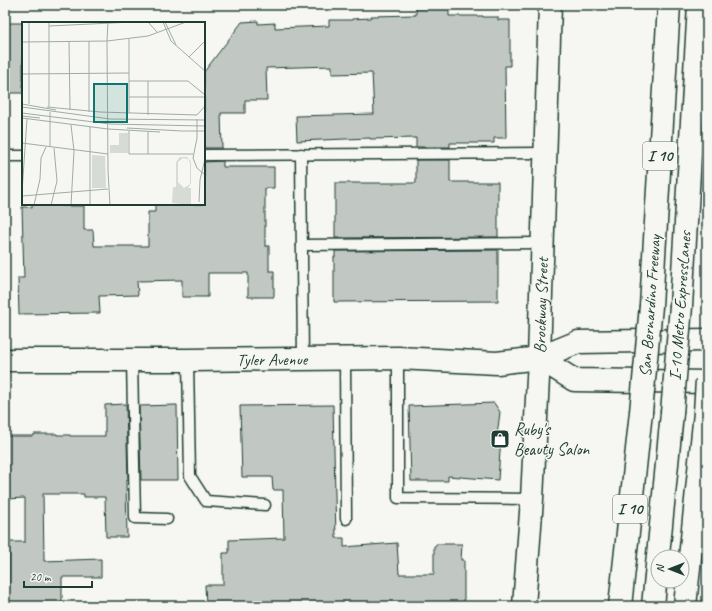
<svg xmlns="http://www.w3.org/2000/svg" width="712" height="611" viewBox="0 0 712 611" font-family="Caveat,sans-serif">
	<style>
		.building { fill: #c1c8c3; stroke: #1f3d34 }
		.lines { fill: none; stroke-linecap: round; stroke-linejoin: round }
		.service-casing { stroke: #1f3d34; stroke-width: 13 }
		.tertiary-casing { stroke: #1f3d34; stroke-width: 25 }
		.motorway-casing { stroke: #1f3d34; stroke-width: 25 }
		.service { stroke: #f6f6f2; stroke-width: 10 }
		.tertiary { stroke: #f6f6f2; stroke-width: 22 }
		.motorway { stroke: #f6f6f2; stroke-width: 22 }
		.motorway-bridge-casing { stroke: #1f3d34; stroke-width: 25; stroke-linecap: butt }
		.motorway-bridge { stroke: #f6f6f2; stroke-width: 22 }
		.labels { text-anchor: middle; dominant-baseline: central; stroke-width: 3; stroke-linejoin: round; paint-order: stroke }
		.shield { fill: #f6f6f2; stroke: #60746d; stroke-width: 1 }
		.shield-label { font-size: 16px; font-weight: bold; fill: #1f3d34 }
		.street-label { font-size: 17px; fill: #1f3d34; stroke: #f6f6f2 }
		.poi-label { font-size: 17px; fill: #1f3d34; stroke: #f6f6f2; text-anchor: start }
		.inset-road { fill: none; stroke: #a0aca6; stroke-width: 1 }
		.view { fill: #0f766e; fill-opacity: 0.15; stroke: #0f766e; stroke-width: 2 }
		.inset-edge { fill: none; stroke: #1f3d34; stroke-width: 2 }
	</style>
	<rect width="100%" height="100%" fill="#f6f6f2"/>
	<filter id="ink" filterUnits="userSpaceOnUse"><feTurbulence type="fractalNoise" baseFrequency=".025" numOctaves="2"/><feDisplacementMap in="SourceGraphic" scale="8" xChannelSelector="R" yChannelSelector="G"/><feConvolveMatrix kernelMatrix="1 2 1 2 8 2 1 2 1" color-interpolation-filters="sRGB"/></filter>
	<g filter="url(#ink)">
		<g class="building">
			<polygon points="416,8 449,8 449,16 483,16 483,17 498,17 498,20 510,20 510,66 505,66 506,138 494,138 494,143 450,143 450,147 416,147 416,138 370,139 370,138 297,141 296,116 374,114 372,73 332,74 332,66 266,68 267,100 245,100 245,113 221,113 222,148 204,148 204,72 242,22 258,21 258,24 275,23 275,28 329,26 329,20 352,20 352,19 371,18 371,16 416,15"/>
			<rect x="5" y="23" width="18" height="70"/>
			<polygon points="416,160 450,160 450,182 498,182 498,237 335,238 335,183 416,183"/>
			<polygon points="223,161 223,167 274,167 274,188 265,188 265,246 269,246 269,271 274,271 274,297 248,297 248,273 208,273 208,297 182,297 182,280 137,281 138,295 99,296 100,313 19,314 18,278 24,278 22,207 32,207 32,204 61,204 61,206 84,206 84,230 93,230 94,246 148,246 148,212 155,212 155,204 204,204 204,162"/>
			<polygon points="498,250 498,301 334,302 334,257 335,257 335,251"/>
			<polygon points="494,403 500,412 497,436 501,437 498,480 448,476 448,481 411,481 409,406"/>
			<polygon points="126,404 128,481 126,481 127,537 106,537 105,497 84,497 84,494 43,494 44,561 101,559 101,577 62,577 62,606 5,606 5,589 9,589 9,542 25,542 25,498 5,499 5,436 34,436 34,434 57,434 57,435 70,435 70,436 105,436 105,405"/>
			<polygon points="177,405 178,480 141,480 139,406"/>
			<polygon points="333,405 336,538 344,538 344,547 397,543 399,574 434,574 434,546 436,546 436,544 462,544 461,560 464,560 464,606 206,606 205,585 223,585 223,553 229,553 229,540 284,538 283,490 273,490 272,477 242,477 240,406"/>
		</g>
		<g class="lines">
			<g class="service-casing">
				<g id="service">
					<polyline points="301,154 303,359"/>
					<polyline points="204,155 545,153"/>
					<polyline points="5,156 23,156"/>
					<polyline points="302,245 542,243"/>
					<polyline points="398,358 398,498 532,499"/>
					<polyline points="132,359 135,518 167,519"/>
					<polyline points="345,359 346,519"/>
					<polyline points="188,360 190,476 206,501 265,505"/>
				</g>
			</g>
			<g class="tertiary-casing">
				<g id="tertiary">
					<polyline points="539,358 574,380 707,382"/>
					<path id="s1" d="M5 360H188L398 358 497 363 539 358 578 342 707 340"/>
					<path id="s2" d="M524 606 532 499 539 358 550 5"/>
				</g>
			</g>
			<g class="motorway-casing">
				<g id="motorway">
					<polyline points="651,306 669,5"/>
					<polyline points="681,306 699,5"/>
					<polyline points="620,606 641,412"/>
					<polyline points="653,606 672,413"/>
					<polyline points="685,606 705,413"/>
				</g>
			</g>
			<use href="#service" class="service"/>
			<use href="#tertiary" class="tertiary"/>
			<use href="#motorway" class="motorway"/>
			<g class="motorway-bridge-casing">
				<g id="motorway-bridge">
					<polyline points="641,412 651,306"/>
					<polyline points="672,413 681,306"/>
					<polyline points="705,413 707,380"/>
				</g>
			</g>
			<use href="#motorway-bridge" class="motorway-bridge"/>
		</g>
	</g>
	<defs>
		<g id="shop-square" transform="scale(1)"><rect x="-9" y="-9" width="18" height="18" rx="4" fill="#1f3d34" stroke="#f6f6f2"/><path d="M-5-2.5h2.3a2.7 3.5 0 0 1 5.4 0H5L5.5 6h-11ZM-1.5-2.5h3a1.5 2.3 0 0 0-3 0Z" fill="#fff"/></g>
	</defs>
	<g fill-rule="evenodd">
		<use href="#shop-square" x="500" y="439"/>
	</g>
	<g class="labels">
		<g class="shield">
			<rect x="643" y="142" width="34" height="28" rx="3"/>
			<rect x="613" y="495" width="34" height="28" rx="3"/>
		</g>
		<g class="shield-label">
			<text x="660" y="156">I 10</text>
			<text x="630" y="509">I 10</text>
		</g>
		<g class="street-label">
			<text stroke="none"><textPath href="#s2" startOffset="301">Brockway Street</textPath></text>
			<text transform="translate(650 306) rotate(-86)">San Bernardino Freeway</text>
			<text transform="translate(680 306) rotate(-86)">I-10 Metro ExpressLanes</text>
			<text stroke="none"><textPath href="#s1" startOffset="267">Tyler Avenue</textPath></text>
		</g>
		<g class="poi-label">
			<text x="514" y="429">Ruby's<tspan x="514" dy="20">Beauty Salon</tspan></text>
		</g>
	</g>
	<g transform="translate(22 22)">
		<rect width="183" height="183" fill="#f6f6f2"/>
		<path d="M97 111H106V131H88V123H97ZM70 133 83 134 84 166H70ZM158 135H165L169 140V161L166 166H169V183L150 181 151 165H154V140ZM161 136 166 137 168 141V162L162 166 156 160V140Z" fill="#d6dbd6" fill-rule="evenodd"/>
		<path class="inset-road" d="M7 0V82M27 0V85M126 0 135 10M141 0 149 19 183 49M143 0 154 23M27 4 111 0M107 17V91M47 19 48 88M67 19V90M85 19 86 149 88 183M85 19 86 0M0 20 85 19 126 14 164 0M167 35 183 19M0 52 107 51M107 59H166L183 73M126 59V93M107 75H183M0 82 34 88M0 85 88 97 183 98M25 85 78 90 175 93M28 90V125M0 91 88 102 183 104M175 93 183 84M0 94 18 96M0 96 86 107 138 110M175 97V116L171 136 175 146 183 153M49 103 52 129 49 183M68 105V183M105 106 160 109M107 109V132H171M160 109H183M126 110V132M0 121 86 132M0 170 5 97M0 174 86 167M177 180 178 158 183 137M12 183 18 157 19 136 24 125M29 183 35 159 32 126"/>
		<path class="view" d="M72 62H105V100H72Z"/>
		<rect width="183" height="183" class="inset-edge"/>
	</g>
	<rect width="712" height="611" fill="none" stroke="#f6f6f2" stroke-width="20"/>
	<rect x="10" y="10" width="692" height="591" fill="none" stroke="#1f3d34" stroke-width="1.5" filter="url(#ink)"/>
	<g transform="translate(670 569) rotate(270)"><circle r="19" fill="#f6f6f2" stroke="#a0aca6"/>
	<path d="M0-3L7 15L0 10L-7 15Z" fill="#1f3d34"/>
	<text y="-6" font-size="11" font-weight="bold" text-anchor="middle" fill="#1f3d34">N</text>
	</g>
	<path d="M24 581v6h68v-6" fill="none" stroke="#1f3d34" stroke-width="2"/>
	<text x="30" y="581" font-size="12" fill="#1f3d34" stroke="#f6f6f2" stroke-width="3" paint-order="stroke">20 m</text>
</svg>
